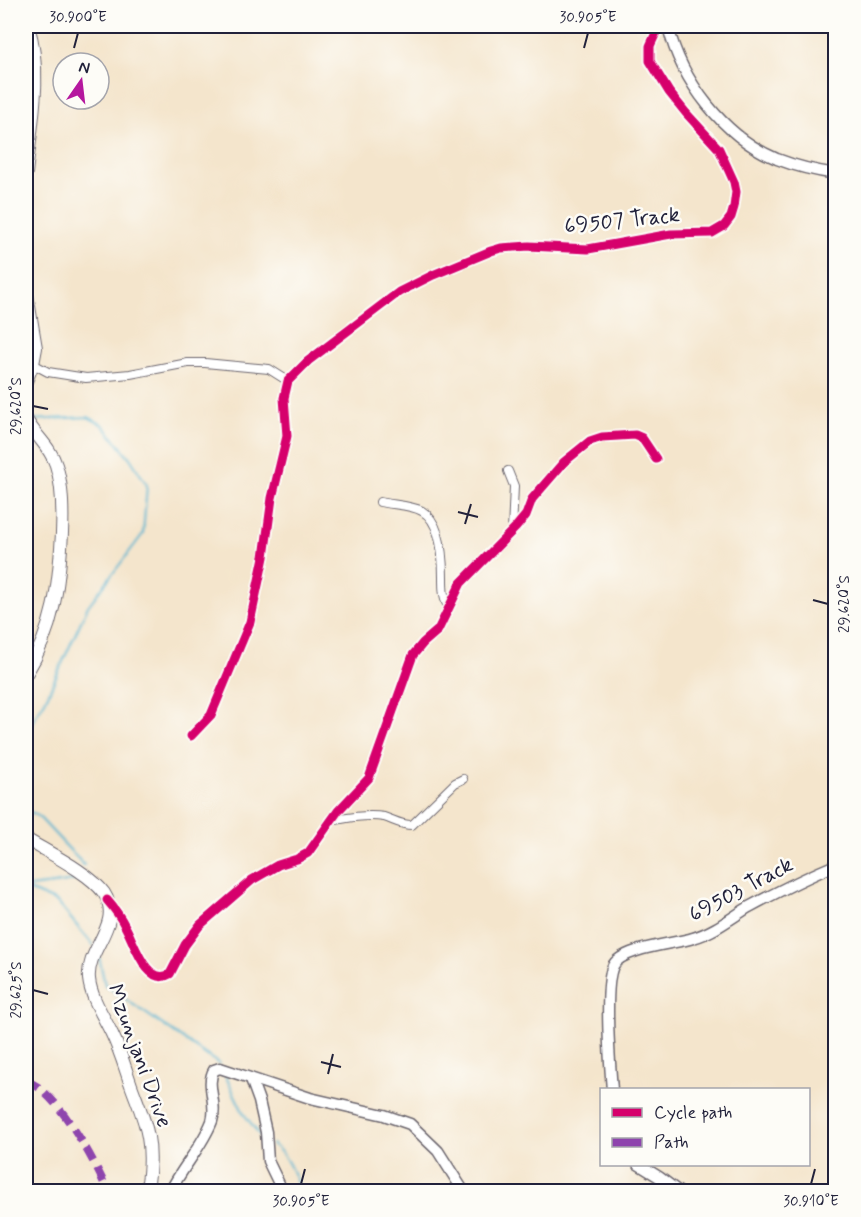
<svg xmlns="http://www.w3.org/2000/svg" width="861" height="1217" viewBox="0 0 861 1217" font-family="Mynerve,sans-serif">
	<style>
		.lines { fill: none; stroke-linecap: round; stroke-linejoin: round }
		.stream { stroke: #52b3d1; stroke-width: 2 }
		.minor-casing { stroke: #6c666e; stroke-width: 10 }
		.tertiary-casing { stroke: #6c666e; stroke-width: 13 }
		.secondary-casing { stroke: #6c666e; stroke-width: 14 }
		.minor { stroke: #fff; stroke-width: 8 }
		.tertiary { stroke: #fff; stroke-width: 10 }
		.secondary { stroke: #fff; stroke-width: 12 }
		.quiet { stroke: #8e44ad; stroke-width: 8; stroke-dasharray: 15 8; stroke-linecap: butt }
		.cycleway-casing { stroke: #fdfcf7; stroke-width: 13 }
		.cycleway { stroke: #d6006c; stroke-width: 9 }
		.ticks { fill: none; stroke: #22223b; stroke-width: 2 }
		.labels { text-anchor: middle; dominant-baseline: central; stroke-width: 5; stroke-linejoin: round; paint-order: stroke }
		.street-label { font-size: 22px; fill: #22223b; stroke: #fdfcf7 }
		.neatline { fill: none; stroke: #22223b; stroke-width: 2 }
		.ticks-label { font-size: 15px; text-anchor: middle; fill: #22223b }
	</style>
	<rect width="100%" height="100%" fill="#fdfcf7"/>
	<filter id="ink" filterUnits="userSpaceOnUse"><feTurbulence type="fractalNoise" baseFrequency=".0167" numOctaves="2"/><feDisplacementMap in="SourceGraphic" scale="12" xChannelSelector="R" yChannelSelector="G"/><feConvolveMatrix kernelMatrix="1 2 1 2 8 2 1 2 1" color-interpolation-filters="sRGB"/></filter>
	<filter id="wash" filterUnits="userSpaceOnUse"><feTurbulence type="fractalNoise" baseFrequency=".008" numOctaves="4" result="noise"/><feDisplacementMap in="SourceGraphic" scale="24" xChannelSelector="R" yChannelSelector="G"/><feGaussianBlur stdDeviation="1.35" result="paint"/><feColorMatrix in="noise" values="0 0 0 0 0 0 0 0 0 0 0 0 0 0 0 0 0 1.4 0 .05"/><feComposite in="paint" operator="in"/></filter>
	<g filter="url(#wash)">
		<rect width="100%" height="100%" fill="#f4e5cc"/>
		<g class="lines">
			<g class="stream">
				<polyline points="26,763 33,720 45,701 88,606 143,534 147,485 130,458 103,425 88,417 32,420"/>
				<polyline points="26,801 28,811 38,816 84,865"/>
				<path d="M26 888C37 885 70 884 76 879"/>
				<polyline points="26,889 57,902 93,945"/>
				<polyline points="99,957 105,985 219,1064"/>
				<polyline points="225,1075 244,1114 261,1137"/>
				<path d="M272 1144C287 1154 294 1175 301 1192"/>
			</g>
		</g>
	</g>
	<g filter="url(#ink)">
		<g class="lines">
			<g class="minor-casing">
				<g id="minor">
					<polyline points="33,364 48,372 86,378 130,374 188,363 205,363 269,369 288,381"/>
					<polyline points="508,471 514,486 512,531"/>
					<path d="M380 502C393 505 411 505 422 511 441 522 443 557 443 577 443 589 443 598 449 609"/>
					<polyline points="191,736 211,715 250,622 264,557 272,498 287,436 284,398 288,381 308,361 399,292 433,275 491,251 501,248 529,246 588,249 671,234 712,233 724,226 731,217 734,207 736,192 734,182 719,149 686,113 669,92 650,61 650,46 659,26"/>
					<path d="M330 821C346 818 367 814 384 817 394 820 400 825 412 825L455 783 463 779"/>
					<path d="M109 903C116 911 121 918 126 927 133 941 147 988 170 974L185 945 200 925 252 880 278 865 297 859 308 853 338 811 369 778 413 655 423 643 438 630 461 583 516 527 526 515 532 499 564 462 590 441 602 437 635 435 642 438 656 459"/>
				</g>
			</g>
			<g class="tertiary-casing">
				<g id="tertiary">
					<path d="M668 26C681 81 724 137 777 159 795 166 816 171 836 174"/>
					<polyline points="251,1079 259,1101 266,1132 268,1161 283,1192"/>
					<path d="M612 1090C610 1065 604 985 613 966 621 948 675 944 693 938 714 932 731 918 749 907 777 892 806 877 836 865"/>
					<polyline points="638,1164 659,1177 679,1192"/>
					<path d="M170 1192C182 1167 202 1147 212 1121 218 1103 205 1085 214 1070L220 1068 310 1098 384 1115 410 1124 438 1151 464 1192"/>
				</g>
			</g>
			<g class="secondary-casing">
				<g id="secondary">
					<path d="M26 173C31 126 43 72 28 26"/>
					<polyline points="26,289 36,348 33,364 26,381"/>
					<path d="M26 419C35 436 50 446 56 465 63 486 63 511 62 533 59 585 54 629 26 674"/>
					<path d="M26 839C47 852 90 873 104 893 124 924 86 948 89 979 91 998 104 1017 112 1034 120 1050 125 1068 131 1085 137 1102 145 1119 148 1137 151 1153 150 1176 146 1192"/>
				</g>
			</g>
			<use href="#minor" class="minor"/>
			<use href="#tertiary" class="tertiary"/>
			<use href="#secondary" class="secondary"/>
			<path class="quiet" d="M26 1080C32 1084 40 1087 45 1093 69 1115 95 1162 108 1192"/>
			<g class="cycleway-casing">
				<g id="cycleway">
					<polyline points="191,736 211,715 250,622 264,557 272,498 287,436 284,398 288,381 308,361 399,292 433,275 491,251 501,248 529,246 588,249 671,234 712,233 724,226 731,217 734,207 736,192 734,182 719,149 686,113 669,92 650,61 650,46 659,26"/>
					<path d="M107 900C115 909 121 918 126 928 134 942 147 988 170 974L185 945 200 925 252 880 278 865 297 859 308 853 338 811 369 778 413 655 423 643 438 630 461 583 516 527 526 515 532 499 564 462 590 441 602 437 635 435 642 438 656 459"/>
				</g>
			</g>
			<use href="#cycleway" class="cycleway"/>
		</g>
	</g>
	<path class="ticks" d="M74 48 78 33M584 48 588 33M33 406 48 409M458 512 478 517M465 524 471 504M813 600 828 604M33 990 48 994M321 1062 341 1067M328 1074 333 1054M301 1184 305 1169M811 1184 815 1169"/>
	<g class="labels">
		<g class="street-label">
			<text transform="translate(622 221) rotate(-6)">69507 Track</text>
			<text transform="translate(741 890) rotate(-28)">69503 Track</text>
			<text transform="translate(139 1056) rotate(70)">Mzunjani Drive</text>
		</g>
	</g>
	<rect width="861" height="1217" fill="none" stroke="#fdfcf7" stroke-width="66"/>
	<rect x="600" y="1088" width="210" height="78" fill="#fdfcf7" stroke="#a5a5ac" stroke-width="1.5"/>
	<rect x="612" y="1108" width="30" height="9" fill="#d6006c" stroke="#a5a5ac" stroke-width="1.5"/>
	<text x="654" y="1118" font-size="18" fill="#22223b">Cycle path</text>
	<rect x="612" y="1138" width="30" height="9" fill="#8e44ad" stroke="#a5a5ac" stroke-width="1.5"/>
	<text x="654" y="1148" font-size="18" fill="#22223b">Path</text>
	<g transform="translate(81 81) rotate(14)"><circle r="28" fill="#fdfcf7" stroke="#a5a5ac" stroke-width="1.5"/>
	<path d="M0-4.5L10 22L0 15L-10 22Z" fill="#b5179e"/>
	<text y="-9" font-size="16" font-weight="bold" text-anchor="middle" fill="#22223b">N</text>
	</g>
	<rect x="33" y="33" width="795" height="1151" class="neatline"/>
	<g class="ticks-label">
		<text x="78" y="22">30.900°E</text>
		<text x="588" y="22">30.905°E</text>
		<text transform="translate(16 406) rotate(-90)" y="5">29.620°S</text>
		<text transform="translate(844 604) rotate(-90)" y="5">29.620°S</text>
		<text transform="translate(16 990) rotate(-90)" y="5">29.625°S</text>
		<text x="301" y="1206">30.905°E</text>
		<text x="811" y="1206">30.910°E</text>
	</g>
</svg>
